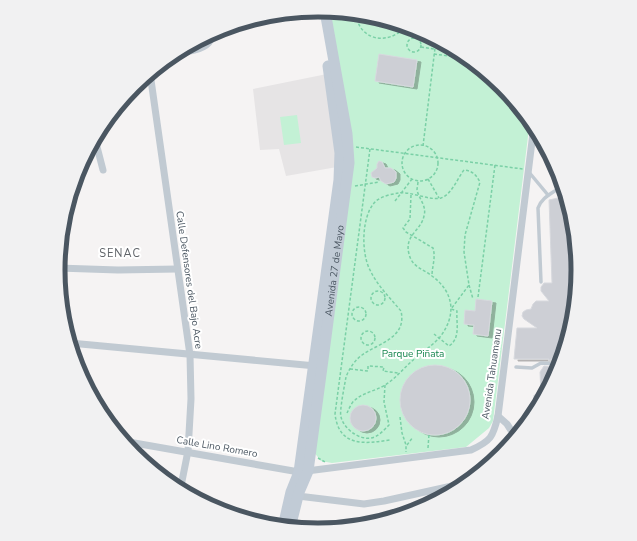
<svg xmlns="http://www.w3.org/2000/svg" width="637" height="541" viewBox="0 0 637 541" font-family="'Nunito Sans',sans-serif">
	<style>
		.education { fill: #e6e4e5 }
		.green { fill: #c3f1d5 }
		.building { fill: #cdcfd5; stroke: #d7d9de; filter: url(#shadow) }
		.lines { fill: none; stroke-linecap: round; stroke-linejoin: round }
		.path { stroke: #7ad0a6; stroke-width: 1.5; stroke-dasharray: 3 2; stroke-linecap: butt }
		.lane { stroke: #c1cad2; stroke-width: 3.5 }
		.street { stroke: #c1cad2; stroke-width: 7 }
		.secondary { stroke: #c1cbd6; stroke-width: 11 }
		.labels { text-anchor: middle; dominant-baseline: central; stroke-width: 4; stroke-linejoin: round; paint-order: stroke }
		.street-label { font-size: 10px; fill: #4a5661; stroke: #fff }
		.park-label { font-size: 10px; fill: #17864f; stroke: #fff }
		.neighbourhood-label { font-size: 11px; letter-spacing: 1px; fill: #5f6368; stroke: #fff }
		.rim { fill: none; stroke: #4a5661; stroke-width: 5 }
	</style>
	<defs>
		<filter id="shadow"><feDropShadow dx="4" dy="2" stdDeviation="0" flood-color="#0004"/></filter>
	</defs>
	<rect width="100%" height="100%" fill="#f5f3f3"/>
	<polygon class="education" points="327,74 337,167 286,176 279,149 260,150 253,89"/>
	<g class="green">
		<polygon points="327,11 370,15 418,30 463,54 503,86 530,120 493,421 489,428 466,447 332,463 321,461 313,451 349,187"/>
		<polygon points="297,115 301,143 284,145 280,117"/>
	</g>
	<g class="building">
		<polygon points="379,54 417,60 413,87 375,81"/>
		<polygon points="549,152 559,171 548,170"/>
		<polygon points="379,161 382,162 385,168 391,168 396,172 396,178 394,182 386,184 381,181 379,177 375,178 372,177 371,173 377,168 377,164"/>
		<polygon points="562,197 567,197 574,220 579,271 574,322 563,359 551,359 552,360 548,360 549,359 514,359 517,328 537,328 524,319 522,316 523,312 526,310 531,309 533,304 536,301 549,301 541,291 541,287 544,283 552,283 549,200"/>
		<polygon points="476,299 492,301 488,336 473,334 474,325 464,324 465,310 475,311"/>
		<circle cx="435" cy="400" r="35"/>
		<polygon points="544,366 557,367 559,370 532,419 534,395 541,396 540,372"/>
		<circle cx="363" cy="418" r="13"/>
	</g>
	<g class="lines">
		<g class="path">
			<path d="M356 14C359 41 389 46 406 26"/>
			<polyline points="334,17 356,19"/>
			<circle cx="414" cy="45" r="7"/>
			<polyline points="421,47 434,49"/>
			<polyline points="434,54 470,59"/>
			<circle cx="420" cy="163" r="18"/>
			<polyline points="423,146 436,40"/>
			<polyline points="356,147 523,169"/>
			<path d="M370 149 335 414C339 447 364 444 390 440"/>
			<polyline points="428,179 439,198"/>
			<polyline points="355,186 379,182"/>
			<path d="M411 195 410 219 403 228 406 232 433 248C436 258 432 266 432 276"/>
			<polyline points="395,201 412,179"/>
			<polyline points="469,285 473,299"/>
			<circle cx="378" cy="298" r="7"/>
			<polyline points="478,297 495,165"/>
			<circle cx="359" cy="314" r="7"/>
			<circle cx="368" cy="338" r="7"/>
			<polyline points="350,369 368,371 368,366 384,367 383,371 398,373"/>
			<path d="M385 385 384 402 389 425C384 430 378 437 371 438 359 440 344 429 341 417 339 412 345 383 346 377 349 369 355 360 362 355 379 343 407 338 401 311 390 298 377 285 370 270 361 253 361 215 376 201 382 196 392 194 399 193 410 191 430 201 441 198 452 194 457 179 464 170 473 171 476 175 480 182L465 235 464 252 469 285 451 309 457 311C456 323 461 338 449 346L434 334"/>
			<path d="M347 413C349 409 351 403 355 400 364 392 376 391 385 385 395 379 403 369 412 361 421 353 432 346 440 337 457 315 454 292 432 276 423 269 412 267 409 254 404 235 421 231 424 216 427 206 419 199 417 190 417 188 418 184 418 181"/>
			<polyline points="400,417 402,433 406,445 406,452"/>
			<polyline points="407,445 413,437"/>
			<polyline points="428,448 429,434"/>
			<polyline points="318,458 325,462"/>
		</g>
		<g class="lane">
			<path d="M172 56C184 53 206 53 212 41 214 39 214 35 215 32"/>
			<polyline points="528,171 548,195"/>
			<path d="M541 282 538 208C542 196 554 193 563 185"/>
			<polyline points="516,367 532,368 541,363 561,364"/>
		</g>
		<g class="street">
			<polyline points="150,73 190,355 191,399 188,451 180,491"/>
			<polyline points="95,139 103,170"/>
			<polyline points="58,268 118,270 177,269"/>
			<polyline points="70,343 316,366"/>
			<polyline points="498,416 507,424 516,438"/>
			<path d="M123 441 299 472 471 450C491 441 493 437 498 416L534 125"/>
			<polyline points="298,496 364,504 384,501 470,482"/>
		</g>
		<g class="secondary">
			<polyline points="283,527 291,492 299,472 339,180 340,153 328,66"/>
			<path id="s1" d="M290 528 299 492 308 471 322 367 349 163 347 134 325 11"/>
		</g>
	</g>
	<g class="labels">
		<g class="street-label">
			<text stroke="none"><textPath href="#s1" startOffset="262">Avenida 27 de Mayo</textPath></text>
			<text transform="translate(189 280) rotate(82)">Calle Defensores del Bajo Acre</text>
			<text transform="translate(492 374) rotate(-82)">Avenida Tahuamanu</text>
			<text transform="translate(217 447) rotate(10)">Calle Lino Romero</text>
		</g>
		<g class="park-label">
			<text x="413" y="354">Parque Piñata</text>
		</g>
		<g class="neighbourhood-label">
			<text x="120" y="253">SENAC</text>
		</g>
	</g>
	<path d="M0 0H637V541H0ZM65 270a253 253 0 1 1 506 0a253 253 0 1 1-506 0Z" fill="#f1f1f2" fill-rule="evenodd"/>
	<path class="rim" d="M65 270a253 253 0 1 1 506 0a253 253 0 1 1-506 0Z"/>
</svg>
